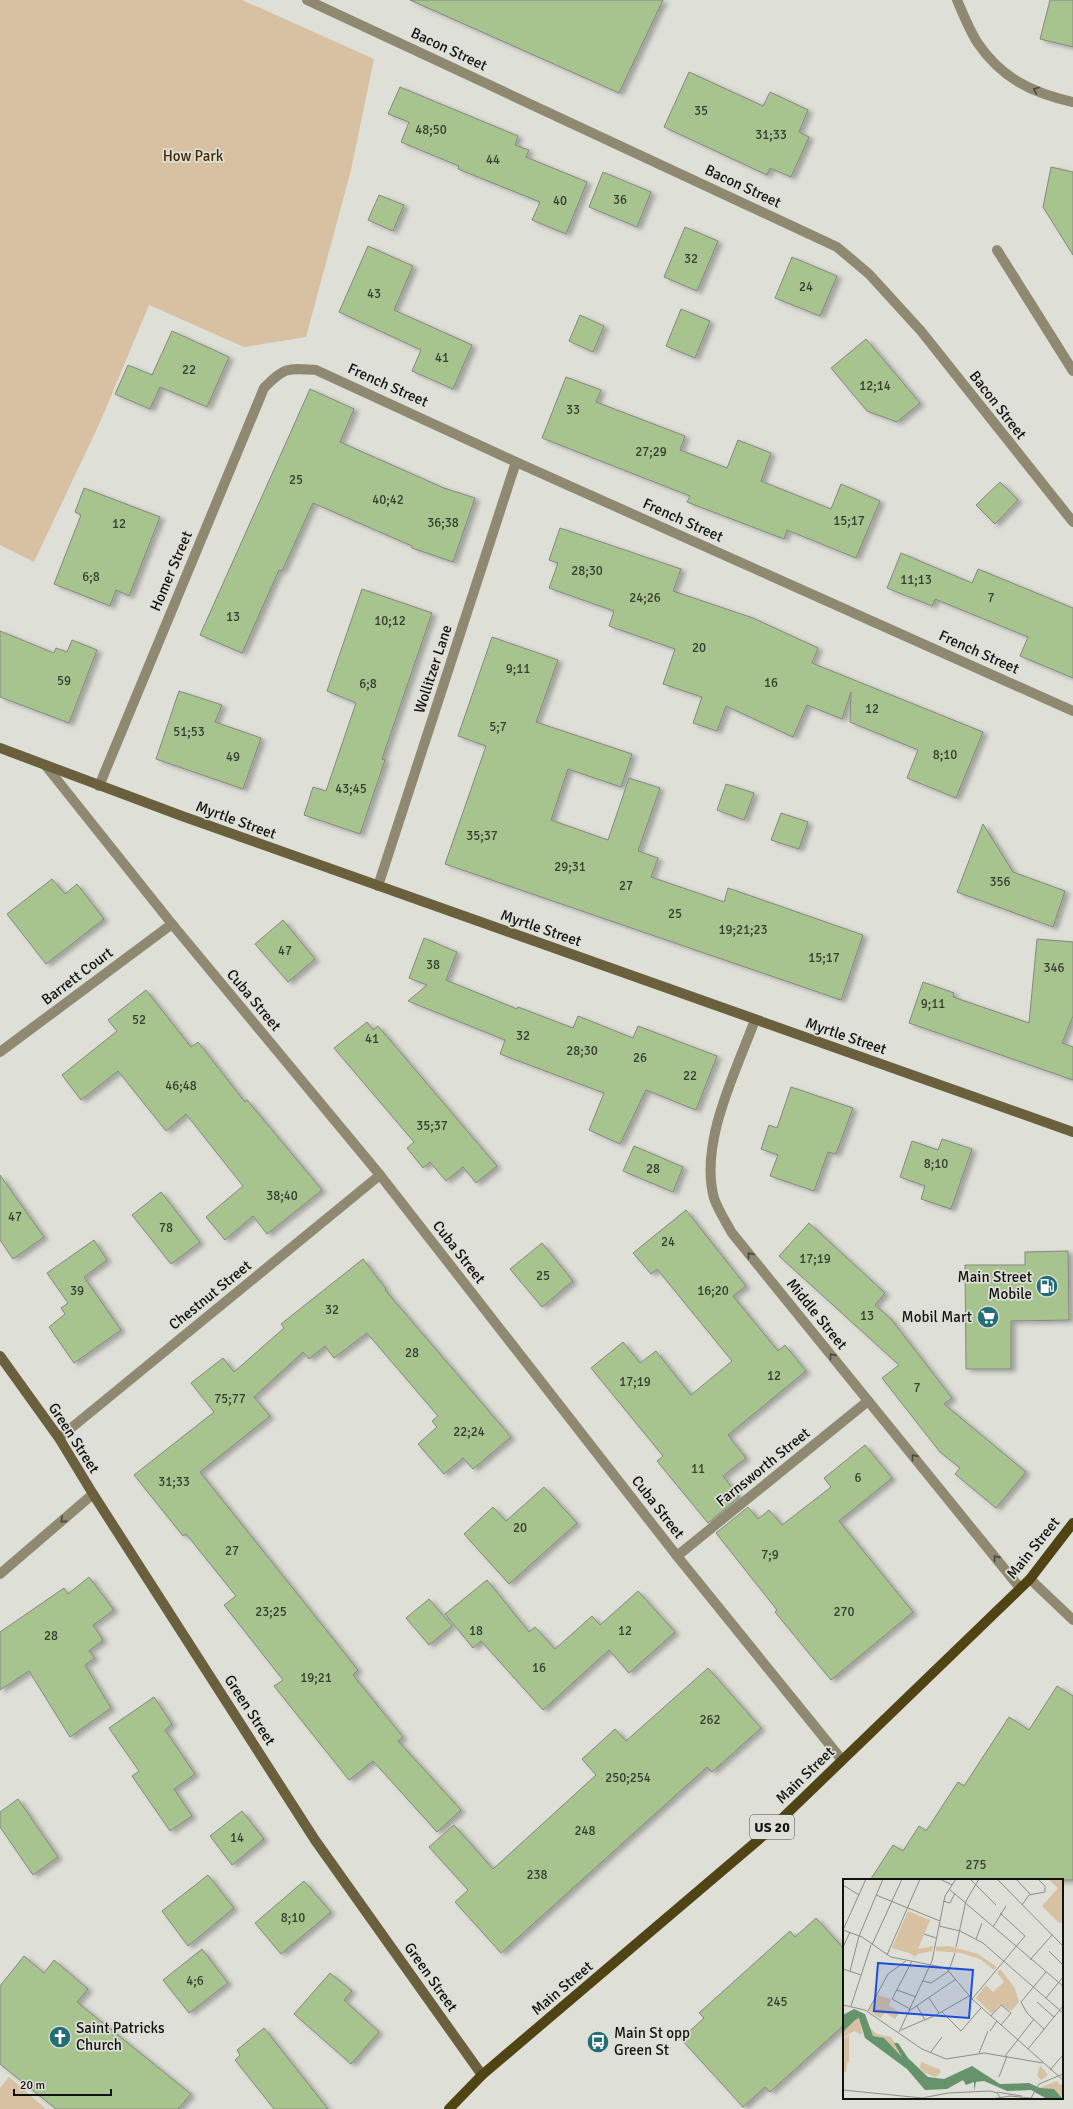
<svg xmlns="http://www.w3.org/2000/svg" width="1073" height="2109" viewBox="0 0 1073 2109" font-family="Signika,sans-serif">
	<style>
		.green { fill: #d8c0a2 }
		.building { fill: #a7c38e; stroke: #848881; filter: url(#shadow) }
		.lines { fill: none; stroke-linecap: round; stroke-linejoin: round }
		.lane { stroke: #908971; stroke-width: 10 }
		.street { stroke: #908971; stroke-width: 10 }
		.secondary { stroke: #6a603d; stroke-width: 10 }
		.primary { stroke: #504314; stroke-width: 10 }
		.oneway { stroke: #4b483c }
		.labels { text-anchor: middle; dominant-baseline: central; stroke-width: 3.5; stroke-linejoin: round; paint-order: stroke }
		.number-label { font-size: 13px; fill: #373e30 }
		.shield { fill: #dedfd7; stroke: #4f504c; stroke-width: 1 }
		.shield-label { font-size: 14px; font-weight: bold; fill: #121210 }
		.street-label { font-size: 15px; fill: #121210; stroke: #dedfd7 }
		.park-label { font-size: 15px; fill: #432a01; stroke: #dedfd7 }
		.poi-label { font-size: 15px; fill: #121210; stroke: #dedfd7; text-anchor: end }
		.inset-road { fill: none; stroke: #8c8d87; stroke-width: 1 }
		.view { fill: #1d4ed8; fill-opacity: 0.15; stroke: #1d4ed8; stroke-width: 2 }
		.inset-edge { fill: none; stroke: #121210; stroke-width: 2 }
	</style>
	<defs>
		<filter id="shadow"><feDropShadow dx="4.5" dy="2.5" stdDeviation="2" flood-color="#0004"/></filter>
	</defs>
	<rect width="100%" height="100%" fill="#dedfd7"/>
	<g class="green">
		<polygon points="0,0 242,0 374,59 351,170 306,337 244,347 149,305 101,420 34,562 0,545"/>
		<polygon points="9,2077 46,2109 0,2109 0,2088"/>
	</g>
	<g class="building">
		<polygon points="410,0 663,0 619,93"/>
		<polygon points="1050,0 1073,0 1073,47 1040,39"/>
		<polygon points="689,72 763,106 770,92 808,110 799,132 809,137 791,177 770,168 767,175 664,127"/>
		<polygon points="400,87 518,136 515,145 529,150 526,157 587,182 566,234 532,220 540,202 458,169 459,166 401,142 409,122 388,114"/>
		<polygon points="1051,167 1073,172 1073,255 1043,207"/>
		<polygon points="603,172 651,192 637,227 589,207"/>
		<polygon points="379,195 404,205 393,231 368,220"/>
		<polygon points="685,227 718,241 697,291 664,277"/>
		<polygon points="368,246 413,266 394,310 472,345 453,389 412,371 421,350 339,312"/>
		<polygon points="792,257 837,276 820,316 775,298"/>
		<polygon points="681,309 710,321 695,358 666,346"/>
		<polygon points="580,315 604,326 593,352 569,341"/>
		<polygon points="172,331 229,357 207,407 160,387 150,409 115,394 128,365 152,375"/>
		<polygon points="866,339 920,403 897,422 867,411 831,368"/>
		<polygon points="566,377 601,390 596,402 685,436 680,450 727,468 738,440 771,453 761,481 831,509 841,484 880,501 856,558 787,530 784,539 687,502 690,496 542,438"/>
		<polygon points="310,389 354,409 340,442 444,488 475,498 453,562 412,548 412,546 313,503 282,571 279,570 242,653 200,635"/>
		<polygon points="1000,482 1018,500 995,524 976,505"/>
		<polygon points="84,488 160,517 129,596 116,590 110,606 54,584 81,515 75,512"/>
		<polygon points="560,528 681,569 673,591 753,618 818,648 812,663 983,732 956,798 907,778 918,750 850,722 851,692 842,719 807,705 793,737 726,706 717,731 693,723 702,697 663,684 675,649 609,626 614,611 549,588 558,563 549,560"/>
		<polygon points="901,553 972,583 978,569 1073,608 1073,678 1020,656 1028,637 935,599 932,606 887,588"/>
		<polygon points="362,589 432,613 382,759 385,760 360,834 304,815 313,787 326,791 356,703 327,691"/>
		<polygon points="0,631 54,653 56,648 67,652 72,640 97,650 69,723 0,697"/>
		<polygon points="492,637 558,660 536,722 632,754 621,787 568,769 551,820 608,840 629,778 660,788 638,851 658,858 651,877 724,902 728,888 863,935 841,1000 445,864 486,746 458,736"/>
		<polygon points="179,691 222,705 215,722 261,738 243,789 156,759"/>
		<polygon points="726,784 754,793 744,820 717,810"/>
		<polygon points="781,813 808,822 799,849 771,840"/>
		<polygon points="983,824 1013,872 1065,891 1053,927 957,892"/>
		<polygon points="52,879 65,894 77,884 104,919 46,964 7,914"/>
		<polygon points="283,920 315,959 288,982 255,944"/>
		<polygon points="424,938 457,952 446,980 517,1009 518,1007 573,1028 578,1016 633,1038 638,1026 717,1056 696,1110 646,1090 620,1144 589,1130 604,1093 500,1054 505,1040 408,1001 427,985 409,978"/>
		<polygon points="1037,939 1073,942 1073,1016 1062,1043 1073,1047 1073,1080 909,1023 923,982 954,993 953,997 1029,1023"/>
		<polygon points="146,990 191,1047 198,1042 245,1102 247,1100 322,1190 267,1234 253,1216 225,1240 206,1217 243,1186 186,1114 166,1131 118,1071 81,1100 62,1075 117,1031 108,1020"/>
		<polygon points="367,1022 373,1030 378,1026 497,1166 476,1183 463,1167 446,1181 430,1162 423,1168 407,1148 414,1142 334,1048"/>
		<polygon points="791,1087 853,1108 836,1154 828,1152 814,1191 770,1176 778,1155 761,1149 769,1125 777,1128"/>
		<polygon points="942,1139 972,1149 951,1209 921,1199 925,1186 900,1177 912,1141 938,1150"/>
		<polygon points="634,1146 683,1167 673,1192 623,1171"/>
		<polygon points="0,1175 44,1237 13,1259 0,1240"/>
		<polygon points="161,1192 200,1242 171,1264 132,1215"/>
		<polygon points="686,1210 746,1286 733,1296 778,1351 785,1345 806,1371 728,1435 746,1458 723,1476 739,1497 708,1523 657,1461 663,1456 591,1368 623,1342 640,1363 656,1351 691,1395 732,1361 657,1269 651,1274 633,1253"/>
		<polygon points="809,1223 885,1293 875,1305 891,1319 952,1398 944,1404 1026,1472 996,1508 955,1474 960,1468 940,1452 882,1378 899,1365 779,1256"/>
		<polygon points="94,1240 107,1260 84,1277 121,1330 74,1363 49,1327 65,1314 61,1308 68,1303 47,1273"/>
		<polygon points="542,1243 573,1281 542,1307 510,1269"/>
		<polygon points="1068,1251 1069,1320 1011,1321 1011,1369 966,1369 965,1265 1025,1265 1025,1252"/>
		<polygon points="363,1259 386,1289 385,1290 511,1437 473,1469 463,1458 444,1474 418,1444 437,1427 432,1421 438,1416 367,1333 334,1358 325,1346 309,1359 303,1352 254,1397 270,1416 200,1472 358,1670 353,1675 403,1737 398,1741 461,1810 437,1832 373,1761 349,1780 274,1686 283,1680 224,1605 236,1596 186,1534 183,1536 134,1475 214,1412 191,1383 223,1358 234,1372 284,1328 281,1324"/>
		<polygon points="865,1445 892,1478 839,1521 913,1612 831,1680 775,1612 777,1610 716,1533 748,1507 758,1519 769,1510 782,1525 831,1487 824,1478"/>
		<polygon points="544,1487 577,1523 509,1584 464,1534 493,1507 506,1521"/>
		<polygon points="89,1577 114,1610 93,1625 103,1640 89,1651 95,1658 85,1665 111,1708 70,1737 29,1671 0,1690 0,1632 64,1588 68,1594"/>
		<polygon points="487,1580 529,1632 535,1627 555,1649 592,1616 600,1625 638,1591 675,1632 629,1673 609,1650 543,1710 481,1641 473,1648 445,1614"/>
		<polygon points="429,1599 452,1626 429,1645 406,1618"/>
		<polygon points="708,1668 761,1728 712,1772 707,1767 501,1953 455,1902 468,1890 429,1847 454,1825 493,1869 596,1775 582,1759 615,1729 626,1741"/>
		<polygon points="1057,1686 1073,1696 1073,1880 870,1880 893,1845 903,1851 919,1826 926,1831 958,1782 964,1786 1009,1717 1029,1730"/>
		<polygon points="154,1697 172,1724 165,1730 195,1774 174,1789 192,1816 170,1831 132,1776 139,1771 109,1728"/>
		<polygon points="18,1799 58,1857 33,1875 0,1827 0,1812"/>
		<polygon points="242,1811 264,1839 232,1865 210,1836"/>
		<polygon points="208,1875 234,1908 188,1946 162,1911"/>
		<polygon points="304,1881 331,1912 281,1954 255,1923"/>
		<polygon points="816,1918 844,1949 844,2025 770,2092 765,2087 743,2107 681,2039 704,2018 699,2013 790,1931 795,1937"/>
		<polygon points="202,1949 228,1983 189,2013 163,1980"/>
		<polygon points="24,1956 44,1973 54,1960 88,1989 77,2002 191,2094 178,2109 56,2109 0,2064 0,1986"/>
		<polygon points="330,1973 352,1991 344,2000 379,2032 351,2064 294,2014"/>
		<polygon points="264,2028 328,2109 274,2109 235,2060 240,2055 237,2050"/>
	</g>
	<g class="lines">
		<g class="lane">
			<path d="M957 0C963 14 969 29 977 42 1001 78 1032 93 1073 102"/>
			<polyline points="997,250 1073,371"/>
		</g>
		<g class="street">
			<polyline points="307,0 837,247 869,274 921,331 1073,522"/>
			<polyline points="46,766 172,924 380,1175 677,1556 842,1760"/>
			<path d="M99 786 264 388C284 367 288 368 316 370L516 462 1073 711"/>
			<polyline points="378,886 516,462"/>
			<path d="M755 1020C736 1071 699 1143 714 1198 718 1210 726 1222 732 1233L1020 1588"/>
			<polyline points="0,1052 172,924"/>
			<polyline points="59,1438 380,1175"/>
			<polyline points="677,1556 868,1401"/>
			<polyline points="0,1574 93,1494"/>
			<polyline points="1030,1579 1073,1620"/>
		</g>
		<g class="secondary">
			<polyline points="0,748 182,816 1073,1132"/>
			<polyline points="0,1356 59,1438 93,1494 315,1840 482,2075"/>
		</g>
		<polyline class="primary" points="449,2109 482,2075 770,1830 1030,1579 1073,1523"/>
	</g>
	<defs><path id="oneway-chevron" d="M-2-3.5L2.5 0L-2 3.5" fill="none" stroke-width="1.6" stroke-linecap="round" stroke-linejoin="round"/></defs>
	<g class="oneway">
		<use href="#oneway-chevron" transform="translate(1036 90) rotate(-158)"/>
		<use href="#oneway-chevron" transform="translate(750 1255) rotate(-129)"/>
		<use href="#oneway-chevron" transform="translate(832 1356) rotate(-129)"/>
		<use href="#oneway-chevron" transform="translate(914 1457) rotate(-129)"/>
		<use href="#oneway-chevron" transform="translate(63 1520) rotate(139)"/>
		<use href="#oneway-chevron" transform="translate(996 1558) rotate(-129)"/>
	</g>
	<defs>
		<g id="fuel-disc" transform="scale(1.15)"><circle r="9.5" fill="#236e76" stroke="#dedfd7"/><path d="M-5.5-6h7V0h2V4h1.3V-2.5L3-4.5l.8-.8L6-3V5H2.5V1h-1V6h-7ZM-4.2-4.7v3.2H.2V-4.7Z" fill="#fff"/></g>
		<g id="supermarket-disc" transform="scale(1.15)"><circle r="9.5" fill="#236e76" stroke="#dedfd7"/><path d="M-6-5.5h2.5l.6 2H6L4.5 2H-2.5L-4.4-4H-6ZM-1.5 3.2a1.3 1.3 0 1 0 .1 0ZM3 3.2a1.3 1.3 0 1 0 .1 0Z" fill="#fff"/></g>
		<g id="church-disc" transform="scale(1.15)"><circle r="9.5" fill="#236e76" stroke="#dedfd7"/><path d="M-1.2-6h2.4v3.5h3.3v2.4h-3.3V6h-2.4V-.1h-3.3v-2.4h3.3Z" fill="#fff"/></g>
		<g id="bus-disc" transform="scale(1.15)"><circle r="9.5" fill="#236e76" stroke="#dedfd7"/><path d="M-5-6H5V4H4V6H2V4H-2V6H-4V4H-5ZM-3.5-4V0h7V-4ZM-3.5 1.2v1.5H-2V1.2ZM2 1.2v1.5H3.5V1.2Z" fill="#fff"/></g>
	</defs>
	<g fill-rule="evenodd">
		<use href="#fuel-disc" x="1047" y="1286"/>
		<use href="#supermarket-disc" x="988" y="1317"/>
		<use href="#church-disc" x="60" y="2037"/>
		<use href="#bus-disc" x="598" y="2042"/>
	</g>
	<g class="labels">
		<g class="number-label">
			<text x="701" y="111">35</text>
			<text x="431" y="130">48;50</text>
			<text x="771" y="135">31;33</text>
			<text x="493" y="160">44</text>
			<text x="620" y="200">36</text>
			<text x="560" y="201">40</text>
			<text x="691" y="259">32</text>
			<text x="806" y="287">24</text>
			<text x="374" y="294">43</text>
			<text x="442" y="358">41</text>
			<text x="189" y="370">22</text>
			<text x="875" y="386">12;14</text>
			<text x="573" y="410">33</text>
			<text x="651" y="452">27;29</text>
			<text x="296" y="480">25</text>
			<text x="388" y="500">40;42</text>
			<text x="849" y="521">15;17</text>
			<text x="443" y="523">36;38</text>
			<text x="119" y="524">12</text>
			<text x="587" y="571">28;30</text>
			<text x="91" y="577">6;8</text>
			<text x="916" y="580">11;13</text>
			<text x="645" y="598">24;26</text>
			<text x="991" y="598">7</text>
			<text x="233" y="617">13</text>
			<text x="390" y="621">10;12</text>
			<text x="699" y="648">20</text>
			<text x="518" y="669">9;11</text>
			<text x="64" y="681">59</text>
			<text x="771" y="683">16</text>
			<text x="368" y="684">6;8</text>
			<text x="872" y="709">12</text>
			<text x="498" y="727">5;7</text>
			<text x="189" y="732">51;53</text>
			<text x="945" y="755">8;10</text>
			<text x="233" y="757">49</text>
			<text x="351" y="789">43;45</text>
			<text x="482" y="836">35;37</text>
			<text x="570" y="867">29;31</text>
			<text x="1000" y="882">356</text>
			<text x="626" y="886">27</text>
			<text x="675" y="914">25</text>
			<text x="743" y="930">19;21;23</text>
			<text x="285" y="951">47</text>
			<text x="824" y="958">15;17</text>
			<text x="433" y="965">38</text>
			<text x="1054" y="968">346</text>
			<text x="933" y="1004">9;11</text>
			<text x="139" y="1020">52</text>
			<text x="523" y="1036">32</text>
			<text x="372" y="1039">41</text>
			<text x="582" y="1051">28;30</text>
			<text x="640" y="1058">26</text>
			<text x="690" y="1076">22</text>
			<text x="181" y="1086">46;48</text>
			<text x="432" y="1126">35;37</text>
			<text x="936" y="1164">8;10</text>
			<text x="653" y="1169">28</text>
			<text x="282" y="1196">38;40</text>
			<text x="15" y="1217">47</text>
			<text x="166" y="1228">78</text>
			<text x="668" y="1242">24</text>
			<text x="815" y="1259">17;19</text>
			<text x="543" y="1276">25</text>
			<text x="77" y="1291">39</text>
			<text x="713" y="1291">16;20</text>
			<text x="332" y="1310">32</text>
			<text x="867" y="1316">13</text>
			<text x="412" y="1353">28</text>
			<text x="774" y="1376">12</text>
			<text x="635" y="1382">17;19</text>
			<text x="917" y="1388">7</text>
			<text x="230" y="1399">75;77</text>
			<text x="469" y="1432">22;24</text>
			<text x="698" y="1469">11</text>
			<text x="858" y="1478">6</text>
			<text x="174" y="1482">31;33</text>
			<text x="520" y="1528">20</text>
			<text x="232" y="1551">27</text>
			<text x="770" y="1555">7;9</text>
			<text x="271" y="1612">23;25</text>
			<text x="844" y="1612">270</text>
			<text x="476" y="1631">18</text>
			<text x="625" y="1631">12</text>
			<text x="51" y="1636">28</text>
			<text x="539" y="1668">16</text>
			<text x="316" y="1678">19;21</text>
			<text x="710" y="1720">262</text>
			<text x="628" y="1778">250;254</text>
			<text x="585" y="1831">248</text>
			<text x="237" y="1838">14</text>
			<text x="976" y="1865">275</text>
			<text x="537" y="1875">238</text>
			<text x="293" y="1918">8;10</text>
			<text x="195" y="1981">4;6</text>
			<text x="777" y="2002">245</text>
		</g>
		<rect class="shield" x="750" y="1815" width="44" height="24" rx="3"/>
		<g class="shield-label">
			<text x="772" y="1827">US 20</text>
		</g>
		<g class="street-label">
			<text transform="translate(449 49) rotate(25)">Bacon Street</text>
			<text transform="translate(743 186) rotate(25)">Bacon Street</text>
			<text transform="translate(388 385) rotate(24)">French Street</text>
			<text transform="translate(998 405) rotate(52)">Bacon Street</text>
			<text transform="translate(683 520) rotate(24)">French Street</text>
			<text transform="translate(171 571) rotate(-67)">Homer Street</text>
			<text transform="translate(979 652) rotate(24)">French Street</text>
			<text transform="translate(433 669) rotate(-72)">Wollitzer Lane</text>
			<text transform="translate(236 820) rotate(20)">Myrtle Street</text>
			<text transform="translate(541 928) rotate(19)">Myrtle Street</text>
			<text transform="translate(77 976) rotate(-37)">Barrett Court</text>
			<text transform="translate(254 1000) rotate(50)">Cuba Street</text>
			<text transform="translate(846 1036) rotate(19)">Myrtle Street</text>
			<text transform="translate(459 1252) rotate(52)">Cuba Street</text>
			<text transform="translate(210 1295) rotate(-39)">Chestnut Street</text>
			<text transform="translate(817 1314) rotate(51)">Middle Street</text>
			<text transform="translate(74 1438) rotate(57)">Green Street</text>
			<text transform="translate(763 1467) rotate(-39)">Farnsworth Street</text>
			<text transform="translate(658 1507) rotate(52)">Cuba Street</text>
			<text transform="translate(1033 1548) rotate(-51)">Main Street</text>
			<text transform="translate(250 1710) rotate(57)">Green Street</text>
			<text transform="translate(805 1775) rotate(-44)">Main Street</text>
			<text transform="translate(431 1977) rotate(55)">Green Street</text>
			<text transform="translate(562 1988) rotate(-40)">Main Street</text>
		</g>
		<g class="park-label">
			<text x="193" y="156">How Park</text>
		</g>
		<g class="poi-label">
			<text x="1032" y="1277">Main Street<tspan x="1032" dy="17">Mobile</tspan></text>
			<text x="972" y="1317">Mobil Mart</text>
			<text x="76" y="2028" text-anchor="start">Saint Patricks<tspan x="76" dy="17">Church</tspan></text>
			<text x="614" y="2033" text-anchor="start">Main St opp<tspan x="614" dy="17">Green St</tspan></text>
		</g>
	</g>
	<g transform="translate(843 1879)">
		<rect width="220" height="220" fill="#dedfd7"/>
		<path d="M205 0H220V43L216 44 199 27 215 9ZM65 32 87 41 75 70 90 67 89 72 75 75 70 80 71 77 66 74 49 69ZM106 67 135 75 154 88 151 91 137 80 118 74 93 72V68ZM157 90 172 109 176 123 168 132 157 125 149 135 133 119 143 106 150 113 161 103 154 94ZM35 116 48 120 46 127 57 133 52 140 42 134 37 139 26 132ZM13 140H17L19 156 11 152 0 159V153ZM26 148 34 155 48 158 60 177 53 174 41 159 30 157ZM6 156V184H4L3 193 0 192V161ZM78 183 98 191 96 195 93 198 82 194 77 189ZM197 186 205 196 198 201 194 197ZM214 202 217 206 220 204V219L211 210 196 209Z" fill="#d8c0a2"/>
		<path d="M11 130 22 135 30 157 41 159 59 178 51 164H55L65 179 85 198 101 200 129 187 157 205 186 204 197 209 211 210 220 220H204L188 211 164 212 141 202 133 203 131 212V203L123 206 120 201 104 210 82 211 64 190 22 159 16 139 12 141 0 153V136Z" fill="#64936c"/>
		<path class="inset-road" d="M97 0 109 6M127 0 153 26M154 0 220 67M173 0 188 16M0 6 16 16M106 10 220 107M33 16 97 42M100 22 107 24 112 14M179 26 186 16 202 13V7L195 0M96 47 117 52 140 64 220 134M150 48 163 27M0 51 23 0M0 51 19 58 48 78 103 89 129 120 220 201M81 55 93 59M133 60 139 44M29 66 59 0M0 68 7 53M113 68 123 22 136 0M206 72 220 86M44 76 77 0M187 81 209 56M0 90 18 96M106 91 112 74M7 92 16 57 40 0M80 102 88 104 106 92M54 111 73 118M86 119 96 134M203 119 220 98M129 120 182 57 157 34M194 123 211 138M0 126 22 131 79 170 103 180 141 174 200 184M8 127 28 66M74 127 82 141M67 130 49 120 69 82M25 132 45 95 63 82M66 132 113 100M99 133 118 152 138 129M148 137 158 126 168 134 158 146M201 150 184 134 178 123 203 93M58 151 93 136 126 117M147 152 154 142M56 153 89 82 102 17 113 0M185 170 220 127M87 174 99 158M136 174 145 152M162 177 191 140M207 191 220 176M156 198 164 177M0 211 79 219 105 214 147 212 154 214 157 218M154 213 179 217M188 219 196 205 220 195M148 220 167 217 197 220"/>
		<path class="view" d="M35 84 130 91 126 139 31 132Z"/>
		<rect width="220" height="220" class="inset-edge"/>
	</g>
	<path d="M14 2089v6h97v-6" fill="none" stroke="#121210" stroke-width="2"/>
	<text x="20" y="2089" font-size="12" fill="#121210" stroke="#dedfd7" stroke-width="3" paint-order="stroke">20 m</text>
</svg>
